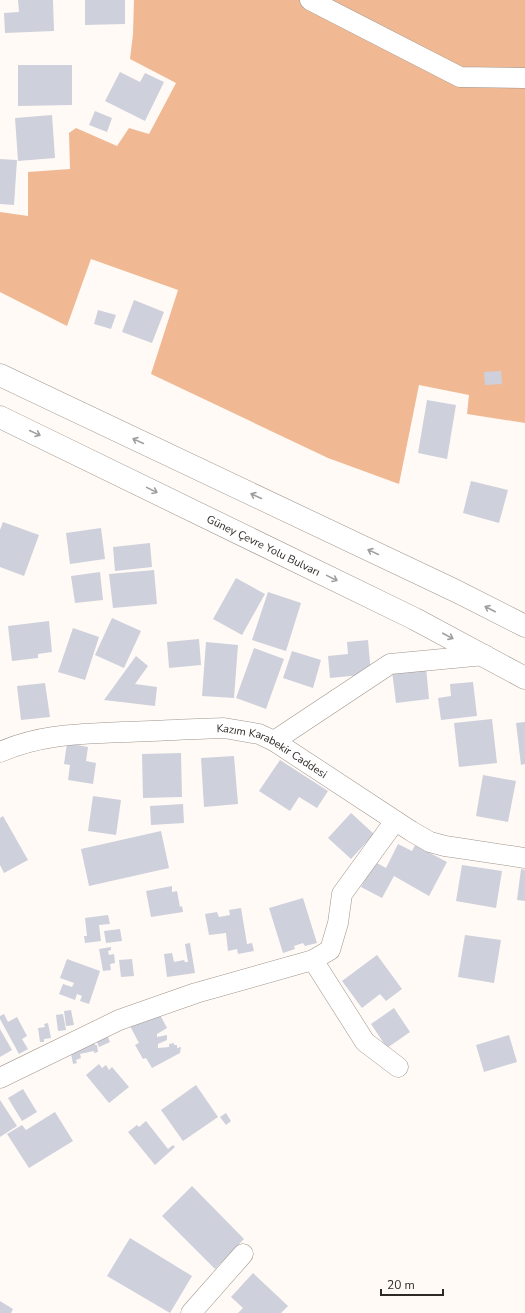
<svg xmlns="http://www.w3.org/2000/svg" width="525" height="1313" viewBox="0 0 525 1313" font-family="'Nunito Sans',sans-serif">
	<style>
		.forest { fill: #f0b993 }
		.building { fill: #ced0dc }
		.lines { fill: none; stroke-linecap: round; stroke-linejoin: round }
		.minor-casing { stroke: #9f948c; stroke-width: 21 }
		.trunk-casing { stroke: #9f948c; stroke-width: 23 }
		.minor { stroke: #fff; stroke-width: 20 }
		.trunk { stroke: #fff; stroke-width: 22 }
		.oneway { stroke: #a19f9d }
		.labels { text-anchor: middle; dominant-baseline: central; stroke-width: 3; stroke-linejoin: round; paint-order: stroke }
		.street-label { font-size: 11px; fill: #2e2926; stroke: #fffaf6 }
	</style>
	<rect width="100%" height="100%" fill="#fffaf6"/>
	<polygon class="forest" points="134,0 525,0 525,423 467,414 469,395 419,385 399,484 328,458 151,374 178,290 91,259 67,326 0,292 0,212 28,216 28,172 70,169 69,133 76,128 117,146 129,128 149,134 176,83 130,59 133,34"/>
	<g class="building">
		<polygon points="18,0 53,0 54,31 5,33 4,13 19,12"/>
		<polygon points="85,0 125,0 125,24 85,25"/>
		<polygon points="18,65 72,65 72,105 18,106"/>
		<polygon points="120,72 140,82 145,73 164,82 145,121 105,101"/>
		<polygon points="95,111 112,118 107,132 89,125"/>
		<polygon points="52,115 55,158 18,161 15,118"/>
		<polygon points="0,159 17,160 14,205 0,204"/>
		<polygon points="134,300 164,312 152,343 122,332"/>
		<polygon points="98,310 116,315 111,329 94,324"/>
		<polygon points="501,371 502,384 485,385 484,372"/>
		<polygon points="427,400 456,405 447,459 418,453"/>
		<polygon points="471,481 508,490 499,523 463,513"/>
		<polygon points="3,522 39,535 24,576 0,567 0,530"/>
		<polygon points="101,528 105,559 70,564 66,533"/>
		<polygon points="150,543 152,567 115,571 113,547"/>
		<polygon points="154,570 157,604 113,608 109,574"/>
		<polygon points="100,572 103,600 75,603 71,576"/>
		<polygon points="236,578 265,594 242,635 213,619"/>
		<polygon points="268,592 301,603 286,651 252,640"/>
		<polygon points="112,618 141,631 124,668 95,655"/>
		<polygon points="49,621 52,652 38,654 38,658 12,661 8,626"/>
		<polygon points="73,628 99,637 85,680 58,672"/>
		<polygon points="199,639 201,665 169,668 167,642"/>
		<polygon points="368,640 371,674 330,678 328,656 348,654 347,642"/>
		<polygon points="206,642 238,645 234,698 202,696"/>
		<polygon points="254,648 284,659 266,709 236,698"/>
		<polygon points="292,651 321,660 313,688 283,678"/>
		<polygon points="136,656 148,666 135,684 157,687 155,706 104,700"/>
		<polygon points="426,667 429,699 396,703 392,671"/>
		<polygon points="473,682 477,716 441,720 438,698 451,696 450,684"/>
		<polygon points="45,683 50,717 21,720 17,686"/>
		<polygon points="492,719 497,763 459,767 454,723"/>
		<polygon points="525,722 525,764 521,765 516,723"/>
		<polygon points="67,743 88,747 86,761 96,763 93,784 68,780 70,765 64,764"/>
		<polygon points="181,753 182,797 143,798 142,754"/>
		<polygon points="234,756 238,804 204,807 201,758"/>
		<polygon points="280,760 328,791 317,808 299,797 290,811 259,791"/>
		<polygon points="483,775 516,781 508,822 476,816"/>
		<polygon points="93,796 121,800 116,835 88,831"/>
		<polygon points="183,804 184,823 151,825 150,806"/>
		<polygon points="351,813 374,834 351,859 328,838"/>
		<polygon points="3,816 28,860 4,873 0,865 0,818"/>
		<polygon points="161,831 169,868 89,886 81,849"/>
		<polygon points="398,844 412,851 415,845 447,862 429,896 394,876 382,898 361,887 375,862 386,868"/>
		<polygon points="462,865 502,871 496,908 456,901"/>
		<polygon points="521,869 525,870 525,901 517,900"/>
		<polygon points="172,886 172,892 177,891 180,907 182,906 183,912 151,917 146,891"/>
		<polygon points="303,898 317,943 305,946 303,943 294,946 295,949 283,953 269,908"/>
		<polygon points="241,908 247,944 252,943 254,951 238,954 237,949 228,951 226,933 209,935 205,914 217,912 219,917 230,915 229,910"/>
		<polygon points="108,915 110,924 99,925 101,941 85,943 84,936 87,936 85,918"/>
		<polygon points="120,929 122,941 106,943 104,931"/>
		<polygon points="465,935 501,940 494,983 458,977"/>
		<polygon points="190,943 195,973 167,977 164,954 172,953 174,962 184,960 185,962 188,962 185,944"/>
		<polygon points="111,947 111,950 108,951 109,955 114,954 115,963 110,964 111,970 103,971 99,949"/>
		<polygon points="377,955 402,989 386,1001 380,994 362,1008 342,981"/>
		<polygon points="67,959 100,971 89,1004 80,1001 82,996 77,994 75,1000 59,994 63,984 72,987 74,983 60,978"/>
		<polygon points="132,959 134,976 121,977 119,960"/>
		<polygon points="394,1008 410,1032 387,1048 371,1024"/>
		<polygon points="71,1010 74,1025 66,1026 64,1011"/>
		<polygon points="158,1011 167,1028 157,1034 157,1037 167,1035 167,1040 158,1044 158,1048 169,1047 169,1044 174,1043 174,1045 177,1045 177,1048 181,1047 180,1053 152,1068 146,1058 143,1059 135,1045 139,1043 130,1026"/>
		<polygon points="4,1014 8,1022 17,1017 27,1036 22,1039 28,1049 19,1054 0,1019 0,1016"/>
		<polygon points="63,1014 66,1030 58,1031 56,1015"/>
		<polygon points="48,1023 51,1038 44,1039 44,1042 40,1042 38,1028 45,1027 44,1024"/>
		<polygon points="0,1029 12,1050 0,1057"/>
		<polygon points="106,1032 110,1042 99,1047 95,1037"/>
		<polygon points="509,1035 517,1062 484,1072 476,1045"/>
		<polygon points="94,1042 95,1045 97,1045 98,1052 94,1053 94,1051 80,1054 81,1058 76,1060 77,1063 73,1064 70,1048"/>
		<polygon points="99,1064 102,1068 106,1065 109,1070 112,1067 129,1087 109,1103 86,1075"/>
		<polygon points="196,1085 218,1117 183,1141 161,1110"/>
		<polygon points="23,1089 37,1112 22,1121 8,1098"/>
		<polygon points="0,1100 17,1126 0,1137"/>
		<polygon points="55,1112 73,1141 29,1168 7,1134 22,1125 26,1130"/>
		<polygon points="226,1113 231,1121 226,1125 220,1117"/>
		<polygon points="146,1121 168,1149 173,1145 175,1147 155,1165 128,1132 137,1125 139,1127"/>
		<polygon points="192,1186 244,1239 215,1269 162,1216"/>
		<polygon points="130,1238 192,1276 170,1313 107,1276"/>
		<polygon points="253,1273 288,1306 281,1313 238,1313 243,1308 231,1297"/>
		<polygon points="0,1301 13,1309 11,1313 0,1313"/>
	</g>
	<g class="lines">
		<g class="minor-casing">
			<g id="minor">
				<polyline points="310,0 460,77 525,78"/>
				<polyline points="274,741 390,664 485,655"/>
				<path id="s1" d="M0 752C41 734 80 734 123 732 157 731 191 729 224 728L259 734 274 741 411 831 430 842 445 846 525 858"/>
				<polyline points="313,960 365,1042 398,1067"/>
				<polyline points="0,1078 119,1020 196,993 313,960 330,950 338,923 342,894 395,821"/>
				<polyline points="191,1313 243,1254"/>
			</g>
		</g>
		<g class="trunk-casing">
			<g id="trunk">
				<polyline points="0,375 456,591 525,626"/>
				<path id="s2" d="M0 417 415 619 525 678"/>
			</g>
		</g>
		<use href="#minor" class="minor"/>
		<use href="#trunk" class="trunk"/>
	</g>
	<defs><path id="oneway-shaft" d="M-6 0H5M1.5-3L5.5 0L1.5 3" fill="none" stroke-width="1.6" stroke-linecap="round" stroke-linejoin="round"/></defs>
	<g class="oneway">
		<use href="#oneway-shaft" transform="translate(35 433) rotate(25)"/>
		<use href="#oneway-shaft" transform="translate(138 441) rotate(-155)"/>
		<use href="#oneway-shaft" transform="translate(152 490) rotate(26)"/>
		<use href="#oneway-shaft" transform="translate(256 496) rotate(-155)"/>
		<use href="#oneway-shaft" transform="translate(373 552) rotate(-155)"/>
		<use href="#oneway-shaft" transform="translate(332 578) rotate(26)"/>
		<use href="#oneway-shaft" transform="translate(490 609) rotate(-153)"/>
		<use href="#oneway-shaft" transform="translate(448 636) rotate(28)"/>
	</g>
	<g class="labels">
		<g class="street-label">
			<text stroke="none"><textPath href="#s2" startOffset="293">Güney Çevre Yolu Bulvarı</textPath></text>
			<text stroke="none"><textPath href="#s1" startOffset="280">Kazım Karabekir Caddesi</textPath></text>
		</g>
	</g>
	<path d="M381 1289v6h62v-6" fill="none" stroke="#2e2926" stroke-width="2"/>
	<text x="387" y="1289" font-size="12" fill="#2e2926" stroke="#fffaf6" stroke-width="3" paint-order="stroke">20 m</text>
</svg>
